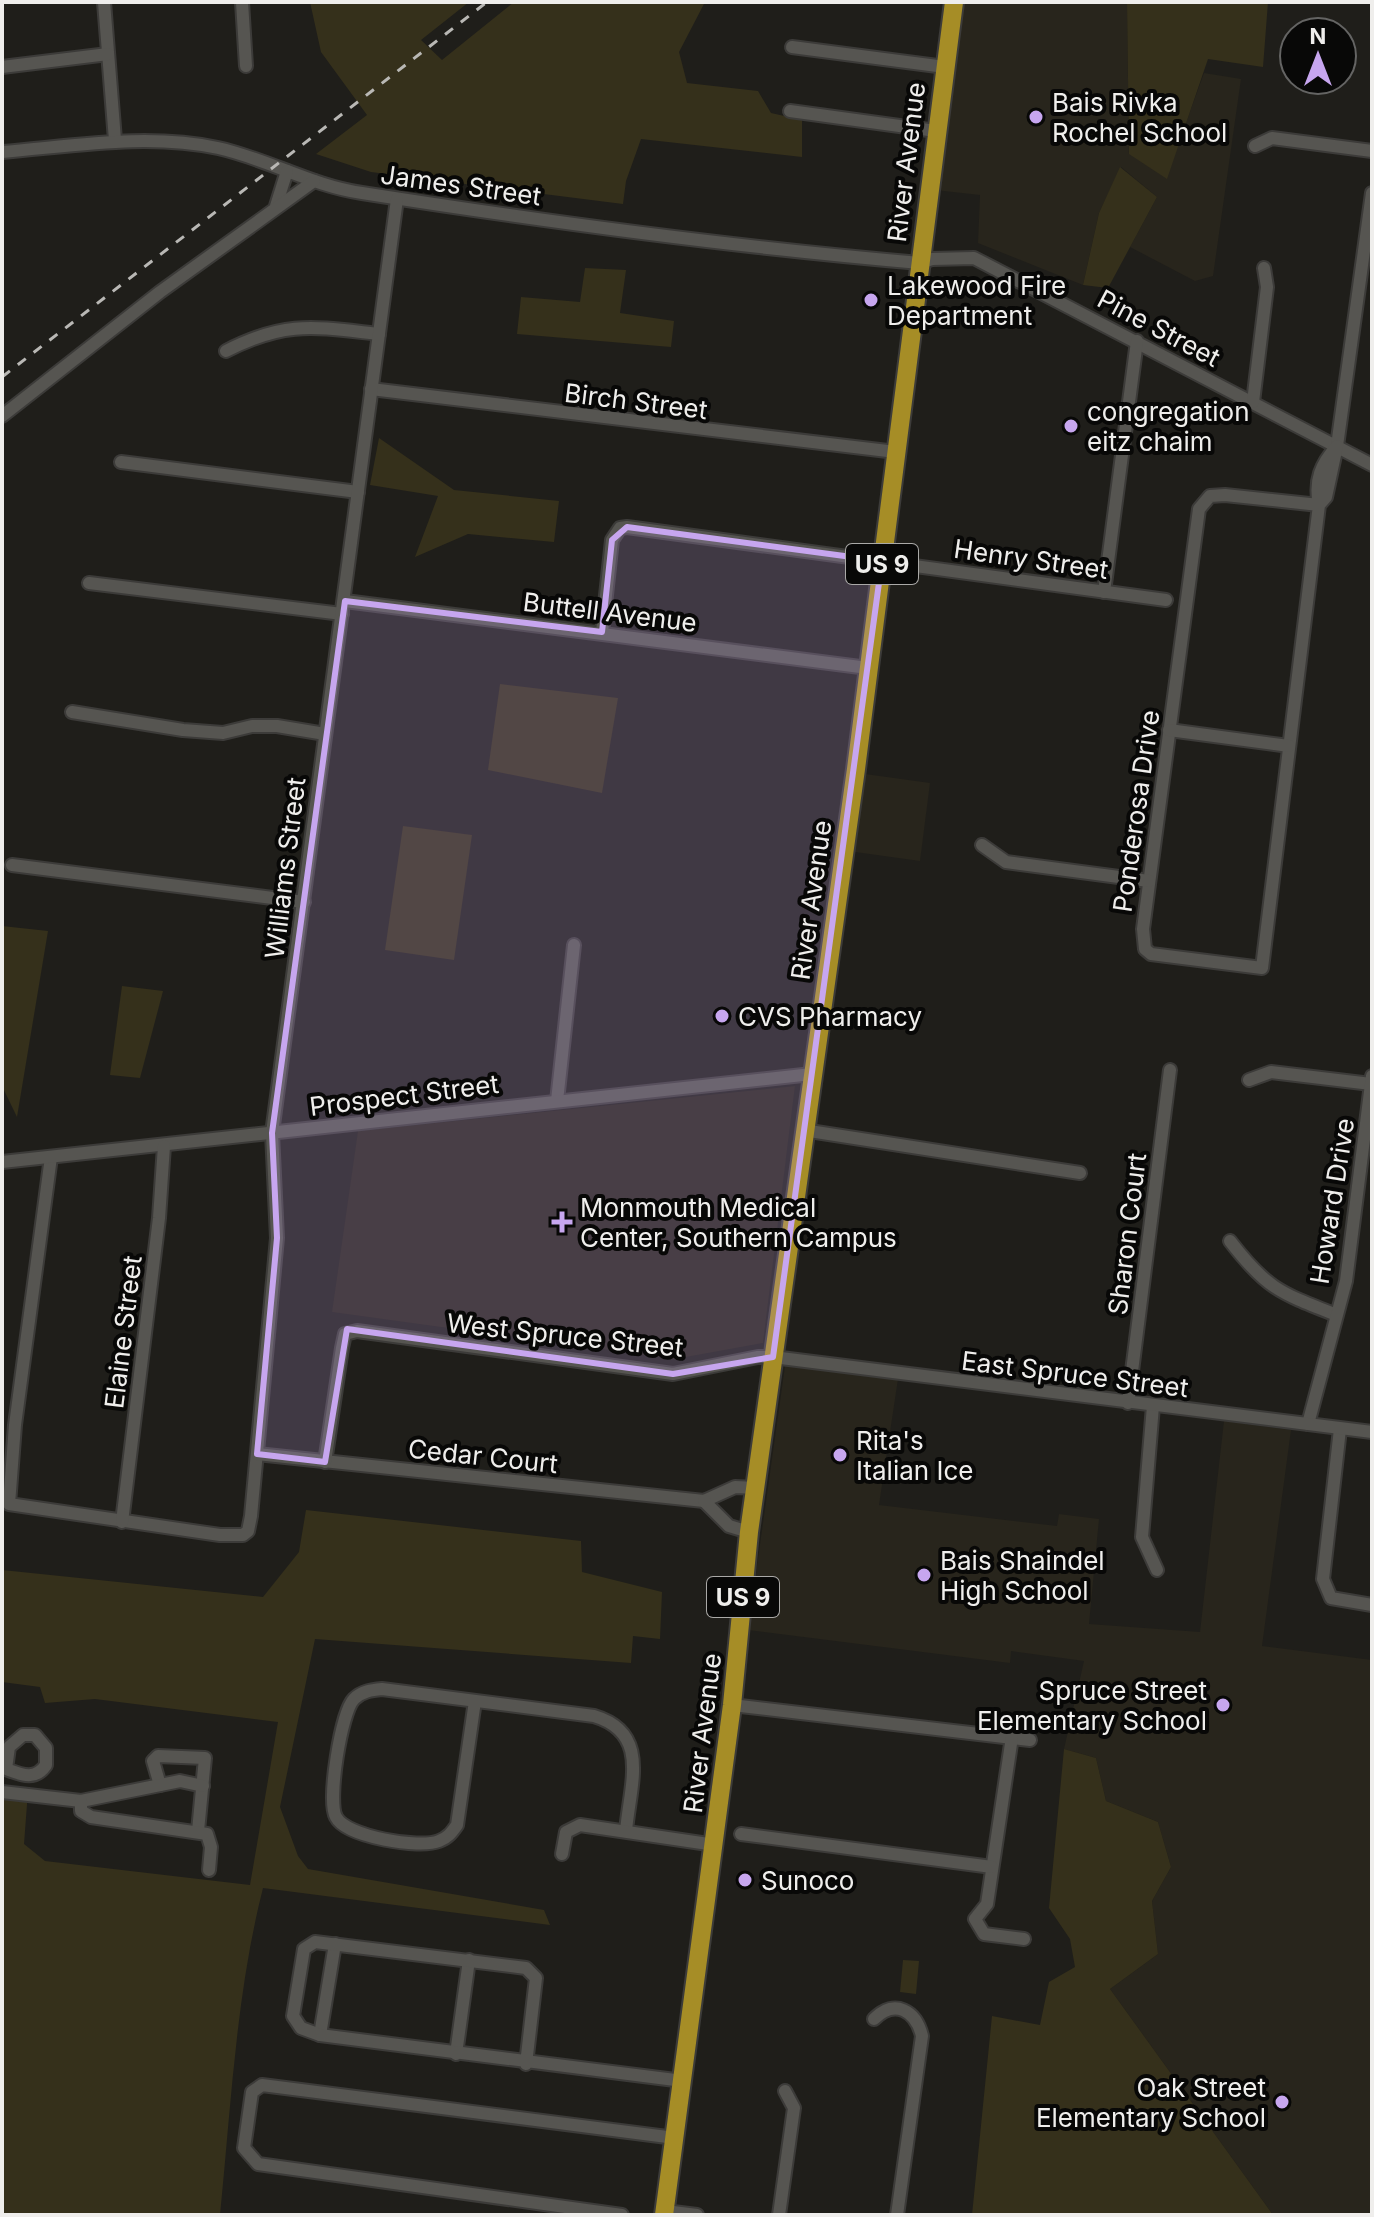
<svg xmlns="http://www.w3.org/2000/svg" width="1374" height="2217" viewBox="0 0 1374 2217" font-family="Inter,sans-serif">
	<style>
		.built { fill: #28251c }
		.green { fill: #35301b }
		.lines { fill: none; stroke-linecap: round; stroke-linejoin: round }
		.minor-casing { stroke: #3c3b39; stroke-width: 16 }
		.highway-casing { stroke: #3c3b39; stroke-width: 22 }
		.minor { stroke: #565551; stroke-width: 12 }
		.highway { stroke: #a68d26; stroke-width: 18 }
		.rail { stroke: #b9b8b5; stroke-width: 3; stroke-dasharray: 10 10; stroke-linecap: butt }
		.marked { fill: #c7a6ef; fill-opacity: 0.2; stroke: #c7a6ef; stroke-width: 6; stroke-linejoin: round }
		.poi-dot { fill: #c7a6ef; stroke: #080807; stroke-width: 3 }
		.labels { text-anchor: middle; dominant-baseline: central; stroke-width: 8; stroke-linejoin: round; paint-order: stroke }
		.shield { fill: #080807; stroke: #aaa9a7; stroke-width: 2 }
		.shield-label { font-size: 24px; font-weight: bold; fill: #efeeec }
		.poi-label { font-size: 26px; fill: #efeeec; stroke: #080807; text-anchor: start }
		.street-label { font-size: 26px; fill: #efeeec; stroke: #080807 }
	</style>
	<rect width="100%" height="100%" fill="#1f1e1a"/>
	<g class="built">
		<polygon points="958,2 1127,2 1129,153 1166,178 1204,73 1241,79 1213,276 1195,281 1130,247 1157,197 1121,167 1099,213 1083,285 978,243 980,195 935,190"/>
		<polygon points="858,773 930,783 920,861 848,851"/>
		<polygon points="795,1086 763,1343 675,1359 332,1312 358,1131"/>
		<polygon points="785,1366 898,1379 879,1505 1057,1526 1059,1514 1099,1519 1089,1624 1200,1632 1224,1421 1291,1430 1262,1646 1372,1660 1372,2215 1273,2215 1110,1989 1158,1954 1152,1901 1171,1867 1158,1822 1106,1801 1096,1758 1064,1749 1084,1661 1011,1651 1010,1663 748,1630"/>
	</g>
	<g class="green">
		<polygon points="310,2 469,2 421,40 442,60 514,2 705,2 679,52 687,83 758,91 771,113 802,120 802,157 641,139 626,181 623,204 371,172 316,154 367,115 321,52"/>
		<polygon points="1127,2 1268,2 1263,67 1208,59 1167,179 1129,154"/>
		<polygon points="1120,167 1157,197 1108,288 1083,285 1099,213"/>
		<polygon points="585,268 626,270 620,313 674,321 671,347 517,334 521,297 580,302"/>
		<polygon points="379,438 454,490 559,501 554,542 468,534 415,557 438,496 370,485"/>
		<polygon points="500,684 618,698 602,793 488,770"/>
		<polygon points="403,826 472,835 454,960 385,950"/>
		<polygon points="2,926 48,931 17,1117 2,1086"/>
		<polygon points="122,986 163,991 140,1078 110,1075"/>
		<path d="M306 1510 581 1541 582 1572 662 1592 660 1639 633 1636 631 1663 315 1639 280 1807 298 1856 308 1869 544 1910 550 1925 263 1888C236 1994 231 2106 220 2215H2V1789L28 1791 24 1844 45 1861 250 1885 278 1722 95 1699 45 1703 40 1687 2 1682V1570L263 1597 299 1552Z"/>
		<polygon points="1064,1749 1096,1758 1106,1801 1158,1822 1171,1867 1152,1901 1158,1954 1110,1989 1273,2215 972,2215 992,2016 1040,2025 1049,1982 1075,1967 1070,1939 1049,1908"/>
		<polygon points="903,1960 919,1961 916,1994 900,1992"/>
	</g>
	<g class="lines">
		<g class="minor-casing">
			<g id="minor">
				<polyline points="104,2 115,140"/>
				<polyline points="242,2 246,66"/>
				<polyline points="792,47 945,67"/>
				<polyline points="2,67 108,54"/>
				<polyline points="790,111 936,131"/>
				<polyline points="1255,146 1272,138 1372,151"/>
				<path d="M2 152C74 146 147 133 218 148 268 159 312 186 362 193 547 222 733 247 920 263L932 259 974 258 1372 465"/>
				<polyline points="276,206 287,171"/>
				<path d="M226 351C286 320 315 327 379 334"/>
				<polyline points="371,389 896,452"/>
				<polyline points="1253,402 1267,287 1264,268"/>
				<polyline points="2,416 160,292 314,181"/>
				<polyline points="1337,446 1372,193"/>
				<polyline points="121,462 358,492"/>
				<path d="M1319 505 1225 495 1210 496 1199 509 1143 929 1145 949 1151 954 1262 968 1319 505C1314 480 1321 464 1337 446L1326 497 1319 505"/>
				<polyline points="89,583 342,614"/>
				<polyline points="1104,592 1137,341"/>
				<polyline points="345,601 868,668"/>
				<polyline points="602,632 612,540 620,528 627,527 1166,600"/>
				<polyline points="72,712 183,730 223,733 252,726 277,726 325,734"/>
				<polyline points="1169,730 1289,746"/>
				<polyline points="982,845 1006,862 1149,881"/>
				<polyline points="12,865 304,902"/>
				<polyline points="1249,1080 1271,1072 1371,1084"/>
				<polyline points="557,1101 574,945"/>
				<polyline points="803,1130 1080,1173"/>
				<polyline points="51,1157 15,1425 9,1504 220,1535 243,1535 248,1531 251,1516 277,1238 272,1133 397,199"/>
				<polyline points="2,1162 812,1074"/>
				<path d="M1230 1241C1266 1288 1280 1293 1334 1314"/>
				<polyline points="1128,1403 1170,1070"/>
				<polyline points="1153,1406 1142,1537 1157,1570"/>
				<polyline points="1308,1424 1346,1281 1372,1076"/>
				<polyline points="1340,1429 1323,1579 1331,1598 1372,1605"/>
				<polyline points="257,1454 704,1501 735,1487 757,1488"/>
				<polyline points="325,1462 342,1348 345,1334 357,1331 673,1374 758,1357 773,1357 1372,1432"/>
				<polyline points="704,1501 729,1526 749,1532"/>
				<polyline points="122,1522 159,1218 164,1146"/>
				<path d="M475 1701 457 1825C452 1832 448 1838 439 1841 420 1849 346 1837 336 1817 327 1801 341 1712 354 1699 362 1691 372 1690 382 1689L594 1716C651 1733 630 1784 626 1831"/>
				<polyline points="732,1705 1030,1740"/>
				<path d="M23 1735H35L46 1748V1765C35 1781 22 1775 6 1769L9 1747Z"/>
				<polyline points="1012,1737 987,1904 975,1919 984,1934 1024,1939"/>
				<polyline points="160,1785 153,1761 158,1756 205,1758 198,1831"/>
				<polyline points="2,1792 81,1801 180,1781 203,1786"/>
				<polyline points="81,1801 81,1811 91,1817 207,1834 211,1847 209,1870"/>
				<polyline points="741,1834 992,1867"/>
				<polyline points="562,1854 566,1832 580,1825 715,1845"/>
				<path d="M874 2019C895 1998 916 2011 922 2036L897 2215"/>
				<polyline points="320,2035 335,1944"/>
				<polyline points="456,2054 469,1960"/>
				<polyline points="526,2064 536,1978 526,1968 315,1942 304,1949 293,2016 301,2028 320,2035 683,2081"/>
				<polyline points="665,2211 697,2215"/>
				<polyline points="622,2215 258,2164 244,2148 252,2092 262,2085 675,2138"/>
				<polyline points="779,2215 794,2108 785,2091"/>
			</g>
		</g>
		<g class="highway-casing">
			<polyline id="highway" points="664,2215 732,1705 749,1532 856,769 954,2"/>
		</g>
		<use href="#minor" class="minor"/>
		<use href="#highway" class="highway"/>
		<polyline class="rail" points="2,377 487,2"/>
	</g>
	<path class="marked" d="M627 527 882 561 773 1357 673 1374 347 1329 325 1462 257 1454 277 1238 272 1133 345 601 602 632 612 540Z"/>
	<g class="poi-dot">
		<circle cx="1036" cy="117" r="8"/>
		<circle cx="871" cy="300" r="8"/>
		<circle cx="1071" cy="426" r="8"/>
		<circle cx="722" cy="1016" r="8"/>
		<path d="M558 1210h8v8h8v8h-8v8h-8v-8h-8v-8h8z"/>
		<circle cx="840" cy="1455" r="8"/>
		<circle cx="924" cy="1575" r="8"/>
		<circle cx="1223" cy="1705" r="8"/>
		<circle cx="745" cy="1880" r="8"/>
		<circle cx="1282" cy="2102" r="8"/>
	</g>
	<g class="labels">
		<g class="shield">
			<rect x="846" y="544" width="72" height="40" rx="6"/>
			<rect x="707" y="1577" width="72" height="40" rx="6"/>
		</g>
		<g class="shield-label">
			<text x="882" y="564">US 9</text>
			<text x="743" y="1597">US 9</text>
		</g>
		<g class="poi-label">
			<text x="1052" y="102">Bais Rivka<tspan x="1052" dy="30">Rochel School</tspan></text>
			<text x="887" y="285">Lakewood Fire<tspan x="887" dy="30">Department</tspan></text>
			<text x="1087" y="411">congregation<tspan x="1087" dy="30">eitz chaim</tspan></text>
			<text x="738" y="1016">CVS Pharmacy</text>
			<text x="580" y="1207">Monmouth Medical<tspan x="580" dy="30">Center, Southern Campus</tspan></text>
			<text x="856" y="1440">Rita's<tspan x="856" dy="30">Italian Ice</tspan></text>
			<text x="940" y="1560">Bais Shaindel<tspan x="940" dy="30">High School</tspan></text>
			<text x="1207" y="1690" text-anchor="end">Spruce Street<tspan x="1207" dy="30">Elementary School</tspan></text>
			<text x="761" y="1880">Sunoco</text>
			<text x="1266" y="2087" text-anchor="end">Oak Street<tspan x="1266" dy="30">Elementary School</tspan></text>
		</g>
		<g class="street-label">
			<text transform="translate(906 162) rotate(-83)">River Avenue</text>
			<text transform="translate(461 185) rotate(8)">James Street</text>
			<text transform="translate(1159 328) rotate(28)">Pine Street</text>
			<text transform="translate(636 401) rotate(7)">Birch Street</text>
			<text transform="translate(1031 559) rotate(8)">Henry Street</text>
			<text transform="translate(610 612) rotate(7)">Buttell Avenue</text>
			<text transform="translate(1136 811) rotate(-82)">Ponderosa Drive</text>
			<text transform="translate(285 868) rotate(-83)">Williams Street</text>
			<text transform="translate(811 900) rotate(-82)">River Avenue</text>
			<text transform="translate(404 1095) rotate(-7)">Prospect Street</text>
			<text transform="translate(1332 1201) rotate(-81)">Howard Drive</text>
			<text transform="translate(1127 1234) rotate(-83)">Sharon Court</text>
			<text transform="translate(123 1332) rotate(-83)">Elaine Street</text>
			<text transform="translate(565 1335) rotate(6)">West Spruce Street</text>
			<text transform="translate(1075 1374) rotate(7)">East Spruce Street</text>
			<text transform="translate(483 1456) rotate(6)">Cedar Court</text>
			<text transform="translate(702 1733) rotate(-83)">River Avenue</text>
		</g>
	</g>
	<rect width="1374" height="2217" fill="none" stroke="#efeeec" stroke-width="8"/>
	<g transform="translate(1318 56)"><circle r="38" fill="#080807" stroke="#646463" stroke-width="2"/>
	<path d="M0-6L14 30L0 20L-14 30Z" fill="#c7a6ef"/>
	<text y="-12" font-size="22" font-weight="bold" text-anchor="middle" fill="#efeeec">N</text>
	</g>
</svg>
